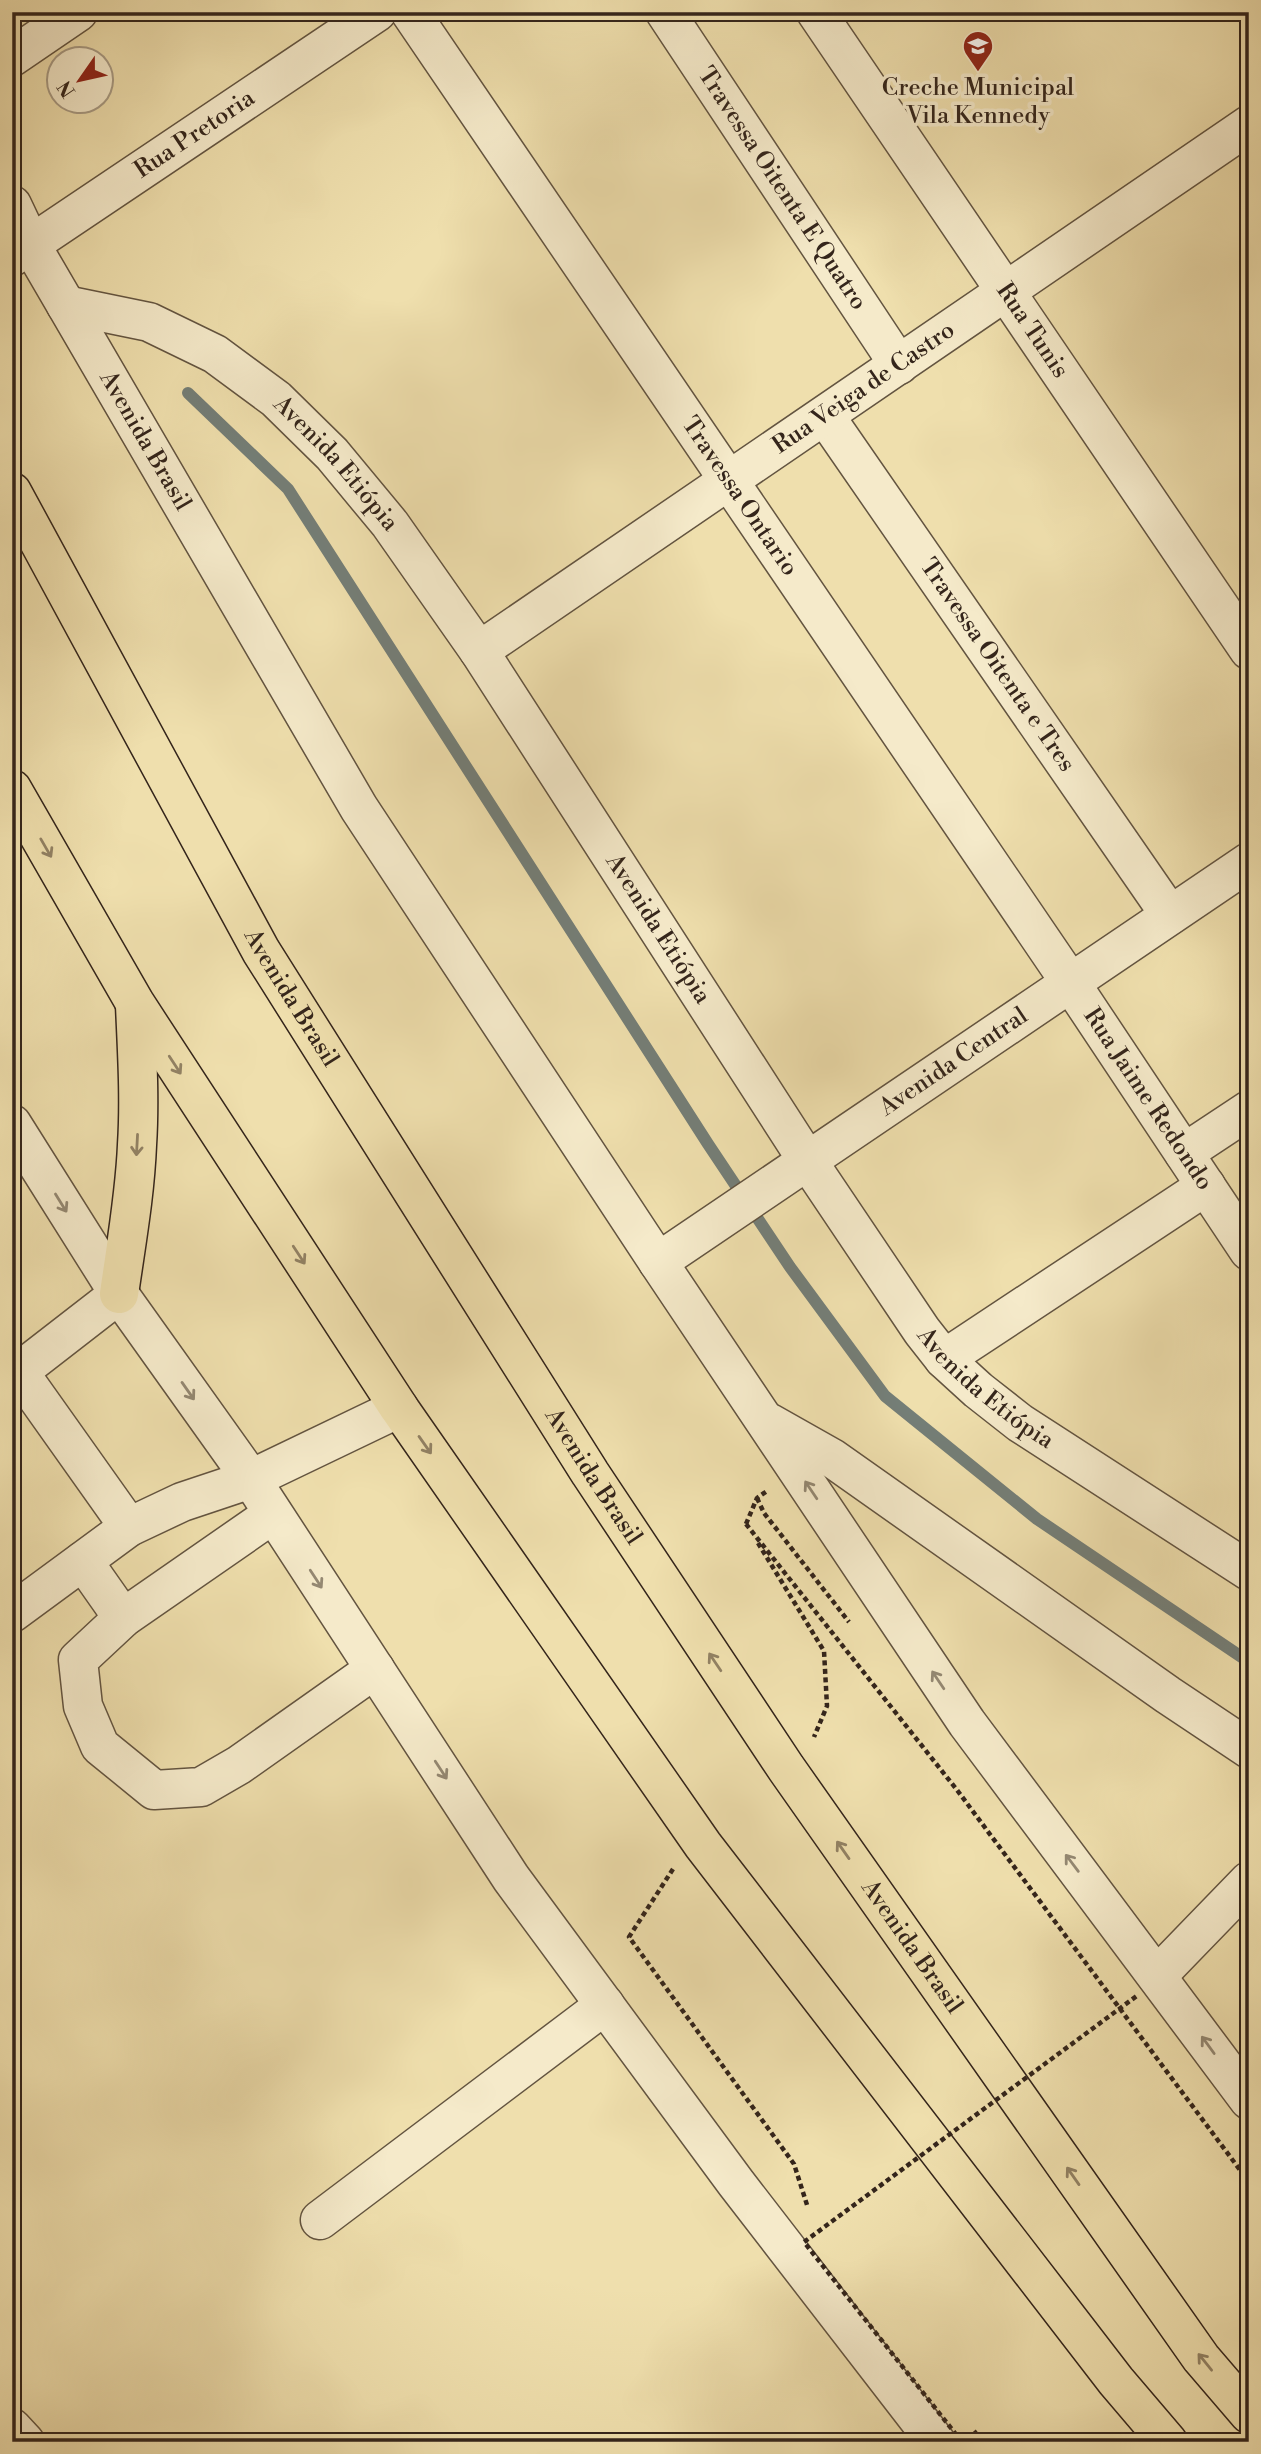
<svg xmlns="http://www.w3.org/2000/svg" width="1261" height="2454" viewBox="0 0 1261 2454" font-family="'Libre Bodoni',serif">
	<style>
		.lines { fill: none; stroke-linecap: round; stroke-linejoin: round }
		.stream { stroke: #747e77; stroke-width: 12 }
		.minor-casing { stroke: #635440; stroke-width: 41 }
		.highway-casing { stroke: #34251b; stroke-width: 41 }
		.path { stroke: #34251b; stroke-width: 4.5; stroke-dasharray: 5 3.5; stroke-linecap: butt }
		.minor { stroke: #f5eaca; stroke-width: 38 }
		.highway { stroke: #efdfad; stroke-width: 38 }
		.path-bridge { stroke: #34251b; stroke-width: 4.5; stroke-dasharray: 5 3.5; stroke-linecap: butt }
		.oneway { stroke: #928264 }
		.oneway2 { stroke: #948872 }
		.labels { text-anchor: middle; dominant-baseline: central; stroke-width: 7; stroke-linejoin: round; paint-order: stroke }
		.poi-label { font-size: 24px; fill: #34251b; stroke: #f5eaca }
		.street-label { font-size: 24px; fill: #34251b; stroke: #f5eaca }
	</style>
	<rect width="100%" height="100%" fill="#efdfad"/>
	<filter id="stains"><feTurbulence type="fractalNoise" baseFrequency=".00286" numOctaves="4"/><feColorMatrix values="0 0 0 0 .2 0 0 0 0 .09 0 0 0 0 .02 0 0 0 .5 -.17"/></filter>
	<radialGradient id="worn" r=".72"><stop offset=".6" stop-color="#630" stop-opacity="0"/><stop offset="1" stop-color="#630" stop-opacity=".3"/></radialGradient>
	<g class="lines">
		<polyline class="stream" points="188,393 288,489 708,1144 790,1267 885,1396 1037,1519 1249,1662"/>
		<g class="minor-casing">
			<g id="minor">
				<path id="s1" d="M410 12 1070 982 1249 1251"/>
				<path id="s2" d="M665 12 899 365"/>
				<path id="s3" d="M816 12 1249 650"/>
				<polyline points="12,57 78,12"/>
				<path id="s4" d="M12 205 31 245 359 808 658 1262 967 1723 1249 2100"/>
				<path id="s5" d="M12 257 377 12"/>
				<path id="s6" d="M66 305 149 322 215 354 276 399 332 454 390 524 479 651 807 1160 922 1331 944 1359 978 1390 1020 1423 1249 1571"/>
				<path id="s7" d="M825 416 1170 915"/>
				<path id="s8" d="M479 651 1249 125"/>
				<polyline points="12,1124 119,1294 251,1479 511,1878 736,2183 936,2442"/>
				<polyline points="1184,1153 1249,1110"/>
				<path id="s9" d="M658 1262 1249 862"/>
				<polyline points="944,1359 1206,1186"/>
				<polyline points="19,1372 129,1527"/>
				<polyline points="12,1377 119,1294"/>
				<polyline points="770,1423 832,1458 1168,1695 1249,1749"/>
				<polyline points="273,1514 123,1618 78,1660 83,1706 100,1746 154,1790 201,1787 239,1765 375,1669"/>
				<polyline points="83,1561 123,1618"/>
				<polyline points="12,1613 129,1527 182,1502 251,1479 399,1408"/>
				<polyline points="1157,1976 1249,1881"/>
				<polyline points="320,2220 605,2005"/>
				<polyline points="12,2428 25,2442"/>
			</g>
		</g>
		<g class="highway-casing">
			<g id="highway">
				<path id="s10" d="M12 492 261 951 590 1473 786 1768 1201 2358 1249 2414"/>
				<polyline points="12,789 135,1003 399,1408 703,1845 1116,2381 1168,2442"/>
				<path d="M119 1294C126 1244 135 1195 137 1145 140 1098 137 1052 135 1005"/>
			</g>
		</g>
		<g class="path">
			<polyline points="757,1498 764,1513 849,1622"/>
			<polyline points="746,1524 957,1790 1249,2182"/>
			<polyline points="746,1524 757,1498 767,1491"/>
			<polyline points="758,1543 824,1651 827,1706 814,1737"/>
			<polyline points="673,1869 629,1937 794,2164 808,2208"/>
			<polyline points="974,2431 983,2442"/>
		</g>
		<use href="#minor" class="minor"/>
		<use href="#highway" class="highway"/>
		<polyline class="path-bridge" points="962,2442 804,2242 1138,1995"/>
	</g>
	<defs><path id="oneway-shaft" d="M-6 0H5M1.5-3L5.5 0L1.5 3" fill="none" stroke-width="1.6" stroke-linecap="round" stroke-linejoin="round" transform="scale(1.75)"/></defs>
	<g class="oneway">
		<use href="#oneway-shaft" transform="translate(46 848) rotate(60)"/>
		<use href="#oneway-shaft" transform="translate(175 1065) rotate(57)"/>
		<use href="#oneway-shaft" transform="translate(137 1145) rotate(93)"/>
		<use href="#oneway-shaft" transform="translate(299 1255) rotate(57)"/>
		<use href="#oneway-shaft" transform="translate(425 1445) rotate(55)"/>
		<use href="#oneway-shaft" transform="translate(715 1662) rotate(-124)"/>
		<use href="#oneway-shaft" transform="translate(843 1850) rotate(-125)"/>
		<use href="#oneway-shaft" transform="translate(1073 2176) rotate(-125)"/>
		<use href="#oneway-shaft" transform="translate(1205 2362) rotate(-129)"/>
	</g>
	<g class="oneway2">
		<use href="#oneway-shaft" transform="translate(61 1203) rotate(58)"/>
		<use href="#oneway-shaft" transform="translate(188 1391) rotate(55)"/>
		<use href="#oneway-shaft" transform="translate(811 1490) rotate(-124)"/>
		<use href="#oneway-shaft" transform="translate(316 1579) rotate(57)"/>
		<use href="#oneway-shaft" transform="translate(938 1680) rotate(-124)"/>
		<use href="#oneway-shaft" transform="translate(441 1770) rotate(57)"/>
		<use href="#oneway-shaft" transform="translate(1072 1863) rotate(-127)"/>
		<use href="#oneway-shaft" transform="translate(1208 2045) rotate(-126)"/>
	</g>
	<defs>
		<g id="school-pin" transform="scale(1.575)"><path d="M0 17L-7.5 6A9.5 9.5 0 1 1 7.5 6Z" fill="#8f2418" stroke="#f5eaca"/><path d="M0-5L7-2L0 1L-7-2ZM-4 1L0 2.5L4 1V4Q0 6-4 4Z" fill="#fff"/></g>
	</defs>
	<g fill-rule="evenodd">
		<use href="#school-pin" x="978" y="46"/>
	</g>
	<g class="labels">
		<g class="poi-label">
			<text x="978" y="88">Creche Municipal<tspan x="978" dy="28">Vila Kennedy</tspan></text>
		</g>
		<g class="street-label">
			<text stroke="none"><textPath href="#s5" startOffset="220">Rua Pretoria</textPath></text>
			<text stroke="none"><textPath href="#s2" startOffset="212">Travessa Oitenta E Quatro</textPath></text>
			<text stroke="none"><textPath href="#s3" startOffset="385">Rua Tunis</textPath></text>
			<text stroke="none"><textPath href="#s8" startOffset="466">Rua Veiga de Castro</textPath></text>
			<text stroke="none"><textPath href="#s4" startOffset="271">Avenida Brasil</textPath></text>
			<text stroke="none"><textPath href="#s6" startOffset="322">Avenida Etiópia</textPath></text>
			<text stroke="none"><textPath href="#s1" startOffset="586">Travessa Ontario</textPath></text>
			<text stroke="none"><textPath href="#s7" startOffset="303">Travessa Oitenta e Tres</textPath></text>
			<text stroke="none"><textPath href="#s6" startOffset="889">Avenida Etiópia</textPath></text>
			<text stroke="none"><textPath href="#s10" startOffset="578">Avenida Brasil</textPath></text>
			<text stroke="none"><textPath href="#s9" startOffset="357">Avenida Central</textPath></text>
			<text stroke="none"><textPath href="#s1" startOffset="1314">Rua Jaime Redondo</textPath></text>
			<text stroke="none"><textPath href="#s6" startOffset="1456">Avenida Etiópia</textPath></text>
			<text stroke="none"><textPath href="#s10" startOffset="1144">Avenida Brasil</textPath></text>
			<text stroke="none"><textPath href="#s10" startOffset="1712">Avenida Brasil</textPath></text>
		</g>
	</g>
	<rect width="1261" height="2454" fill="none" stroke="#efdfad" stroke-width="42"/>
	<rect x="14" y="14" width="1233" height="2426" fill="none" stroke="#34251b" stroke-width="3.5"/>
	<rect x="21" y="21" width="1219" height="2412" fill="none" stroke="#34251b" stroke-width="2"/>
	<g transform="translate(80 80) rotate(236)"><circle r="33" fill="#f5eaca" stroke="#a89b84" stroke-width="2"/>
	<path d="M0-5L12 26L0 18L-12 26Z" fill="#8f2418"/>
	<text y="-10" font-size="19" font-weight="bold" text-anchor="middle" fill="#34251b">N</text>
	</g>
	<rect width="100%" height="100%" filter="url(#stains)"/>
	<rect width="100%" height="100%" fill="url(#worn)"/>
</svg>
